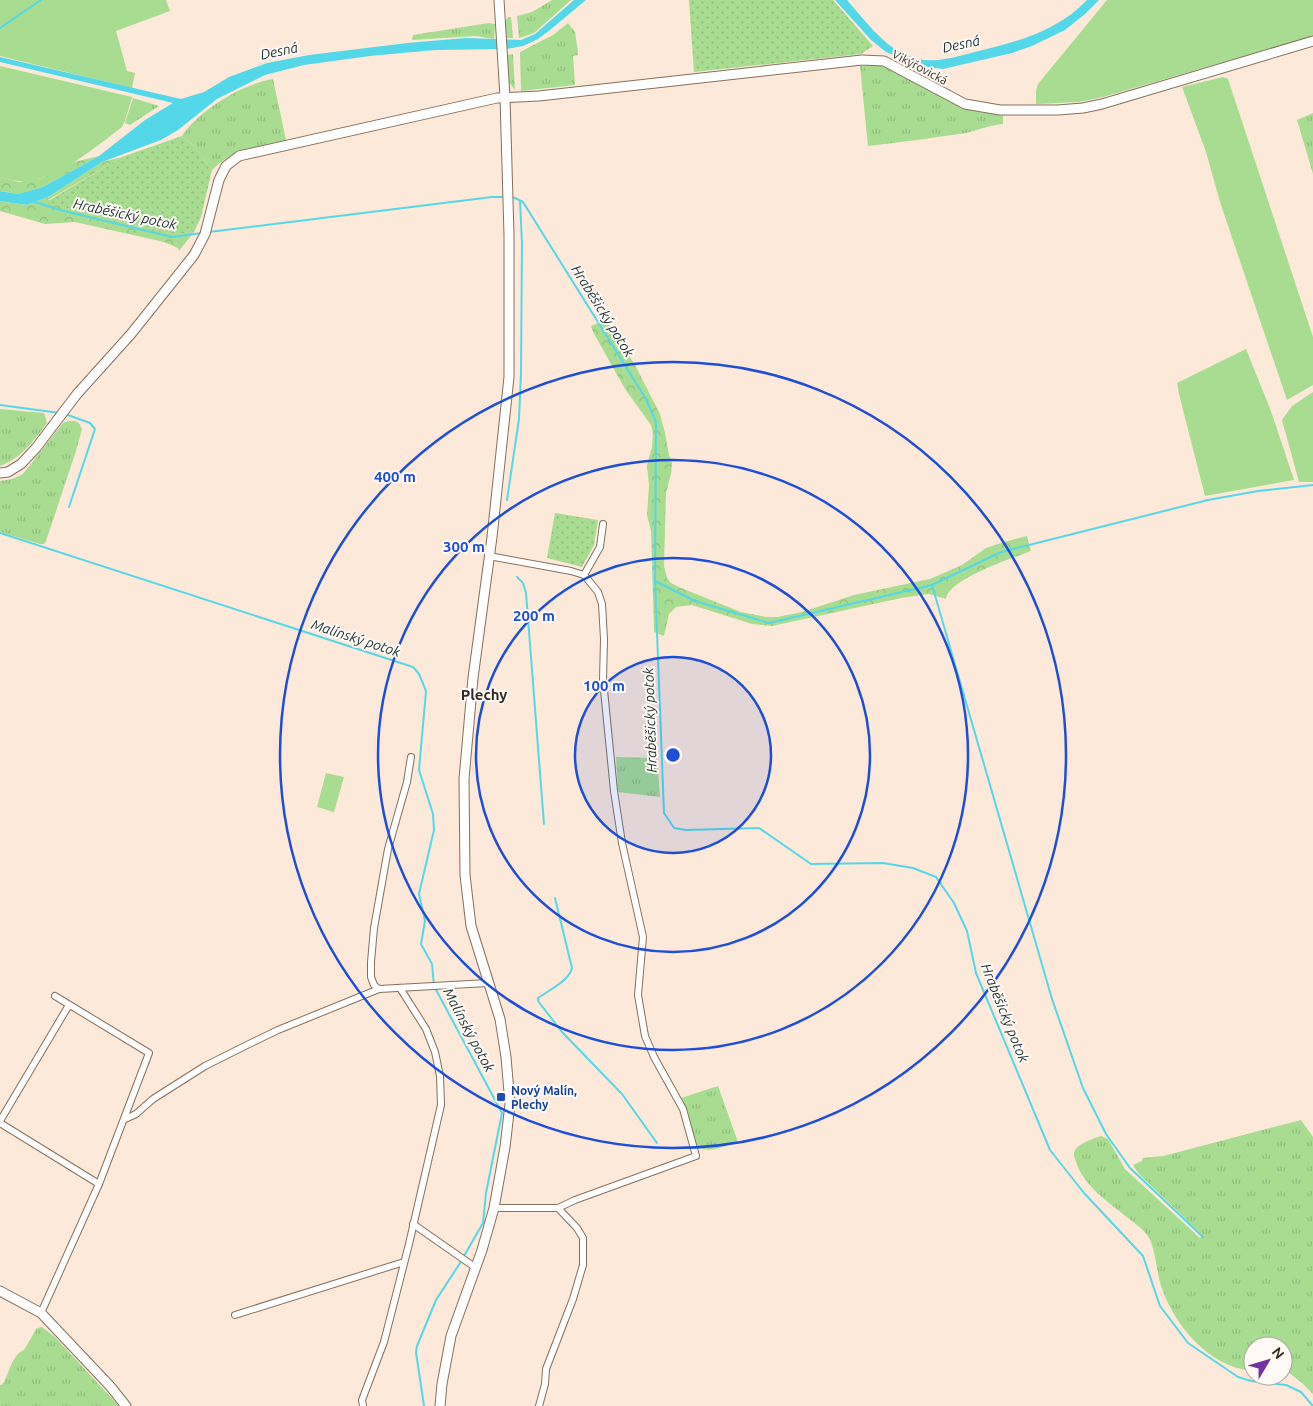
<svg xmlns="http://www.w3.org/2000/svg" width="1313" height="1406" viewBox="0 0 1313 1406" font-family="Ubuntu,sans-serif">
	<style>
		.grass { fill: url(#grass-tufts) }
		.forest { fill: url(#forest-crowns) }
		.park { fill: url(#park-dots) }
		.garden { fill: #a7dc91 }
		.water { fill: #54d8e9 }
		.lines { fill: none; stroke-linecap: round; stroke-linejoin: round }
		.stream { stroke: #54d8e9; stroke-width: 2 }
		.minor-casing { stroke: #85705e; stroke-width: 8 }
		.tertiary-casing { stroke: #85705e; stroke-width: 11 }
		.secondary-casing { stroke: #85705e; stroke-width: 11 }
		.minor { stroke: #fff; stroke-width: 6 }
		.tertiary { stroke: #fff; stroke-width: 9 }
		.secondary { stroke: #fff; stroke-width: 9 }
		.ring { fill: none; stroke: #1d4ed8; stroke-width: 2.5 }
		.transit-dot { fill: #1a4fb4; stroke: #fffaf5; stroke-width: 2 }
		.labels { text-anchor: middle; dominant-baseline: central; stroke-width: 4; stroke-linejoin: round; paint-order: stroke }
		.street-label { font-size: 12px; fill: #332b23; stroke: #fffaf5 }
		.transit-label { font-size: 12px; font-weight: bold; fill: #164399; stroke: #fffaf5; text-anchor: start }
		.water-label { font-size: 14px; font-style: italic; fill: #1d3336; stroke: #fffaf5 }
		.quarter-label { font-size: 15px; font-weight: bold; fill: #332b23; stroke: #fffaf5 }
		.centre { fill: #1d4ed8; stroke: #fffaf5; stroke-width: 2.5 }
		.ring-label { font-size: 15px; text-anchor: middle; font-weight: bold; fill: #1d4ed8; stroke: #fffaf5; stroke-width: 4; stroke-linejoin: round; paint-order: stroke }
	</style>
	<defs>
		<pattern id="grass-tufts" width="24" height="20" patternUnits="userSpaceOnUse" patternTransform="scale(1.25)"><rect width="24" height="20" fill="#a7dc91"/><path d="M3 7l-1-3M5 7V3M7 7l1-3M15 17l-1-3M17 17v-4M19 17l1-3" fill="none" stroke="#90bd7d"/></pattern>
		<pattern id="forest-crowns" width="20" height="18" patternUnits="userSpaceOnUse" patternTransform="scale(1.25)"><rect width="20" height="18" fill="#a7dc91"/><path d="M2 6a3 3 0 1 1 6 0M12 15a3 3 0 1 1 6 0" fill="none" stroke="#90bd7d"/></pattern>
		<pattern id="park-dots" width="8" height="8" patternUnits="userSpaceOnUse" patternTransform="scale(1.25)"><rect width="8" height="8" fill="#a7dc91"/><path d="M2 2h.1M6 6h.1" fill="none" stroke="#90bd7d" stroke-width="1.8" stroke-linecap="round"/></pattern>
	</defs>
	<rect width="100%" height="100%" fill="#fde9d9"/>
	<g class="grass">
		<polygon points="552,0 571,0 534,33 519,38 517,16 532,12"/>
		<polygon points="508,17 511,17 513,38 506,38 504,23"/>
		<polygon points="489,23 495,24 494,39 476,36 412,40 413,35"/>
		<polygon points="568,23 575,32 578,52 578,55 573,56 575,85 521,91 520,52 553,35"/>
		<polygon points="513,54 515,90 507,80 506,55"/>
		<path d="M860 66H884L964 109 1003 116V124C990 125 979 130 966 133 933 138 901 142 868 146Z"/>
		<path d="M273 79 286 140C256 147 236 147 212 170L194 146 182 136C199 110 242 84 273 79Z"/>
		<polygon points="133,98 159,106 130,125 125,123"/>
		<polygon points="1313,113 1313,174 1297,120"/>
		<path d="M0 409 44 413 47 423C33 441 22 458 0 466Z"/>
		<polygon points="68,421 75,421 79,423 82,429 76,451 46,541 44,544 40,544 0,532 0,481 12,479 23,474 63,423"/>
		<polygon points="616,757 657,758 660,797 618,792"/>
		<path d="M718 1086 738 1142C724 1146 710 1154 697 1147L681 1098Z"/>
		<path d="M1301 1120 1313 1137V1394L1302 1383 1283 1368V1346H1253L1252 1371C1209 1367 1174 1325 1161 1286 1157 1274 1155 1247 1149 1238 1146 1232 1138 1226 1133 1222 1113 1205 1087 1190 1077 1165 1076 1160 1072 1155 1075 1150 1078 1144 1094 1138 1101 1136L1108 1139 1125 1169 1200 1238 1202 1235 1194 1227 1139 1174 1133 1165 1142 1161 1143 1158 1163 1156Z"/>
		<path d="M42 1327 55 1337 119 1406H0V1385L3 1384C9 1374 12 1354 24 1350L37 1328Z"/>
	</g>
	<g class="forest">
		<polygon points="99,156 43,187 18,194 0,191 0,177 19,182 42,178 74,162"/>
		<polygon points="122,157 48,200 62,207 174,234 194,232 179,251 178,248 164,242 75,222 45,224 0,211 0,201 26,205 48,197 102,162"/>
		<path d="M606 320 635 365 660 414 665 433 669 455 672 463 671 474 666 493 664 566 667 578 671 583 681 588 741 612 766 617H777L802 612 854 595 930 579 962 565 986 548 1004 542 1027 536 1031 551C1013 558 948 579 946 599L929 594 901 598 772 626 752 624 692 605 676 607 669 614 664 636 654 632 651 531 647 515 649 485 647 465 652 447 653 433 651 425 625 389 593 332 591 326Z"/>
	</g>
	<g class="park">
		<polygon points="689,0 833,0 873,46 861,54 694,72"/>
		<polygon points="182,136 194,146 212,170 201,217 194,232 174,234 62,207 48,201 122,157"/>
		<polygon points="555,513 598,520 594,545 582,567 547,558"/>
	</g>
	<g class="garden">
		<polygon points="0,0 166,0 170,11 116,31 127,71 135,73 132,88 0,56"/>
		<polygon points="1107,0 1313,0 1313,36 1103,97 1079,102 1036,104 1036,91 1038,84"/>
		<path d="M0 66 132 97 125 121 122 127C96 147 52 184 19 181 13 181 6 178 0 177Z"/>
		<polygon points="1223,77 1228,79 1313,337 1313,385 1287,400 1220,202 1206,152 1182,87"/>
		<polygon points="1246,349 1271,411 1294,480 1205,496 1179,394 1177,383"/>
		<polygon points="1313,392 1313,482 1299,482 1282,420 1292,406"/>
		<polygon points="326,773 344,777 334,812 317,807"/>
	</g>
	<g class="water">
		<polygon points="574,0 586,0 550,30 538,39 523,46 507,49 435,50 370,56 304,65 265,75 217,99 178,130 161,140 102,162 48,197 26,205 0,201 0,191 18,194 43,187 99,156 145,120 173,103 0,62 0,57 181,99 204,92 229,77 267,63 309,55 407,43 466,38 521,40 535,34"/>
		<path d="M835 0H847C865 20 882 45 908 56 928 65 951 58 971 53 1013 43 1057 32 1087 0H1099L1085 14 1065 30 1032 46 1012 53 943 69 918 66 886 52 871 40Z"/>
	</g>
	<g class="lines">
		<g class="stream">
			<polyline points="0,28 41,0"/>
			<polyline points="510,198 515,198 523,202 646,399 656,422 655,581 664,813 674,828 686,830 759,828 811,864 883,863 913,868 936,877 954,903 967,931 976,973 1050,1150 1084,1193 1143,1256 1160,1306 1188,1343 1238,1377 1251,1381 1286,1385 1301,1392 1313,1406"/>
			<polyline points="32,201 60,210 172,237 202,233"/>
			<polyline points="209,232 492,197 505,197"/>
			<polyline points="0,405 60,413"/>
			<polyline points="65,414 90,423 95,429 69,507"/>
			<polyline points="507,500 519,419 521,374 522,243 520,201"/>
			<polyline points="0,533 413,667 419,674 426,691 419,770 433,814 434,830 419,894 425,921 421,944 432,964 434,986 502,1113 486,1193 483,1223 464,1256"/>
			<polyline points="517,577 523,583 526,593 544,824"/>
			<polyline points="655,581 695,601 769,623 932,585 999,553 1017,548 1208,500 1258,491 1313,485"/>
			<polyline points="932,585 1052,999 1083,1088 1106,1134 1130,1168 1203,1237"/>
			<path d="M555 898 572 968C569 981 549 990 538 998V1001L562 1032 622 1094 657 1143"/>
			<polyline points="424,1406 416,1352 417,1346 436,1300 462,1260"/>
		</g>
		<g class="minor-casing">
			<g id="minor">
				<polyline points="489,556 571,571 584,575 598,592 602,604 604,639 603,680 614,791 622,843 643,937 638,995 645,1036 654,1057 683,1109 696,1156 575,1200 558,1208 494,1208"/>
				<polyline points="584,575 600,547 603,524"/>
				<polyline points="379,989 374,985 371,977 371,962 374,928 388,849 407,782 411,757"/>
				<polyline points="125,1119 136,1114 153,1099 205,1066 249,1044 278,1030 379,989 488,983"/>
				<polyline points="0,1121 69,1005"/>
				<polyline points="0,1123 99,1184"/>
				<polyline points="413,1224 476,1268"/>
				<polyline points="41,1313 99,1184 149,1053 55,996"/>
				<polyline points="235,1315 404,1262"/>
				<polyline points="363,1406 362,1400 384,1342 409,1244 441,1105 440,1076 435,1052 426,1029 400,988"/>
				<polyline points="539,1406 545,1384 546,1369 573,1299 583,1265 583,1238 577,1228 558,1208"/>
			</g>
		</g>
		<g class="tertiary-casing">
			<g id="tertiary">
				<polyline points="0,473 8,472 21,464 36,448 77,394 131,334 194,255 205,234 219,180 226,166 239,156 497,98 539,96 862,60 884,61 965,104 1000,110 1058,110 1083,108 1102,104 1313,41"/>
				<polyline points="0,1291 41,1313 110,1386 126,1406"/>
			</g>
		</g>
		<g class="secondary-casing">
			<polyline id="secondary" points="440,1406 442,1384 451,1336 482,1250 494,1208 505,1147 510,1104 506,1057 500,1019 471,926 465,875 464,779 473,678 492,537 509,377 509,235 505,97 499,0"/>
		</g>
		<use href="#minor" class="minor"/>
		<use href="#tertiary" class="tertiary"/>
		<use href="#secondary" class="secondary"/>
	</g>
	<circle cx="673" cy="755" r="98" fill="#1d4ed8" fill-opacity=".12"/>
	<g class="ring">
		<circle cx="673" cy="755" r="98"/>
		<circle cx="673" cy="755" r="197"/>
		<circle cx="673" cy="755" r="295"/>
		<circle cx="673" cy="755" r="393"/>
	</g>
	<rect class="transit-dot" x="496" y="1092" width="10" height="10" rx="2.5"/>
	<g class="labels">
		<g class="street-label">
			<text transform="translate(920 67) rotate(28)">Vikýřovická</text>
		</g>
		<g class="transit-label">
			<text x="511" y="1090">Nový Malín,<tspan x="511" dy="14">Plechy</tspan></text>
		</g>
		<g class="water-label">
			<text transform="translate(961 44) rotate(-12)">Desná</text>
			<text transform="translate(279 51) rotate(-12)">Desná</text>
			<text transform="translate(125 214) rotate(12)">Hraběšický potok</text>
			<text transform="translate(603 311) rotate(58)">Hraběšický potok</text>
			<text transform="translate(356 638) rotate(18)">Malínský potok</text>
			<text transform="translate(650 720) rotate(-92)">Hraběšický potok</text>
			<text transform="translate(1005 1013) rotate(68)">Hraběšický potok</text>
			<text transform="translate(469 1030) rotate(62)">Malínský potok</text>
		</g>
		<g class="quarter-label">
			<text x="484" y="694">Plechy</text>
		</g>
	</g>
	<circle cx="673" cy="755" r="8" class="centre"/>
	<g class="ring-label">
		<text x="395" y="482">400 m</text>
		<text x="464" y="552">300 m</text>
		<text x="534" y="621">200 m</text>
		<text x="604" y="691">100 m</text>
	</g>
	<g transform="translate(1268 1361) rotate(52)"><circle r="24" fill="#fffaf5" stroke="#ada7a1"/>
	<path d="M0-4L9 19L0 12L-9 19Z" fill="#7530a4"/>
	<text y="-8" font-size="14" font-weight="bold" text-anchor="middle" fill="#332b23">N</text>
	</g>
</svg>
